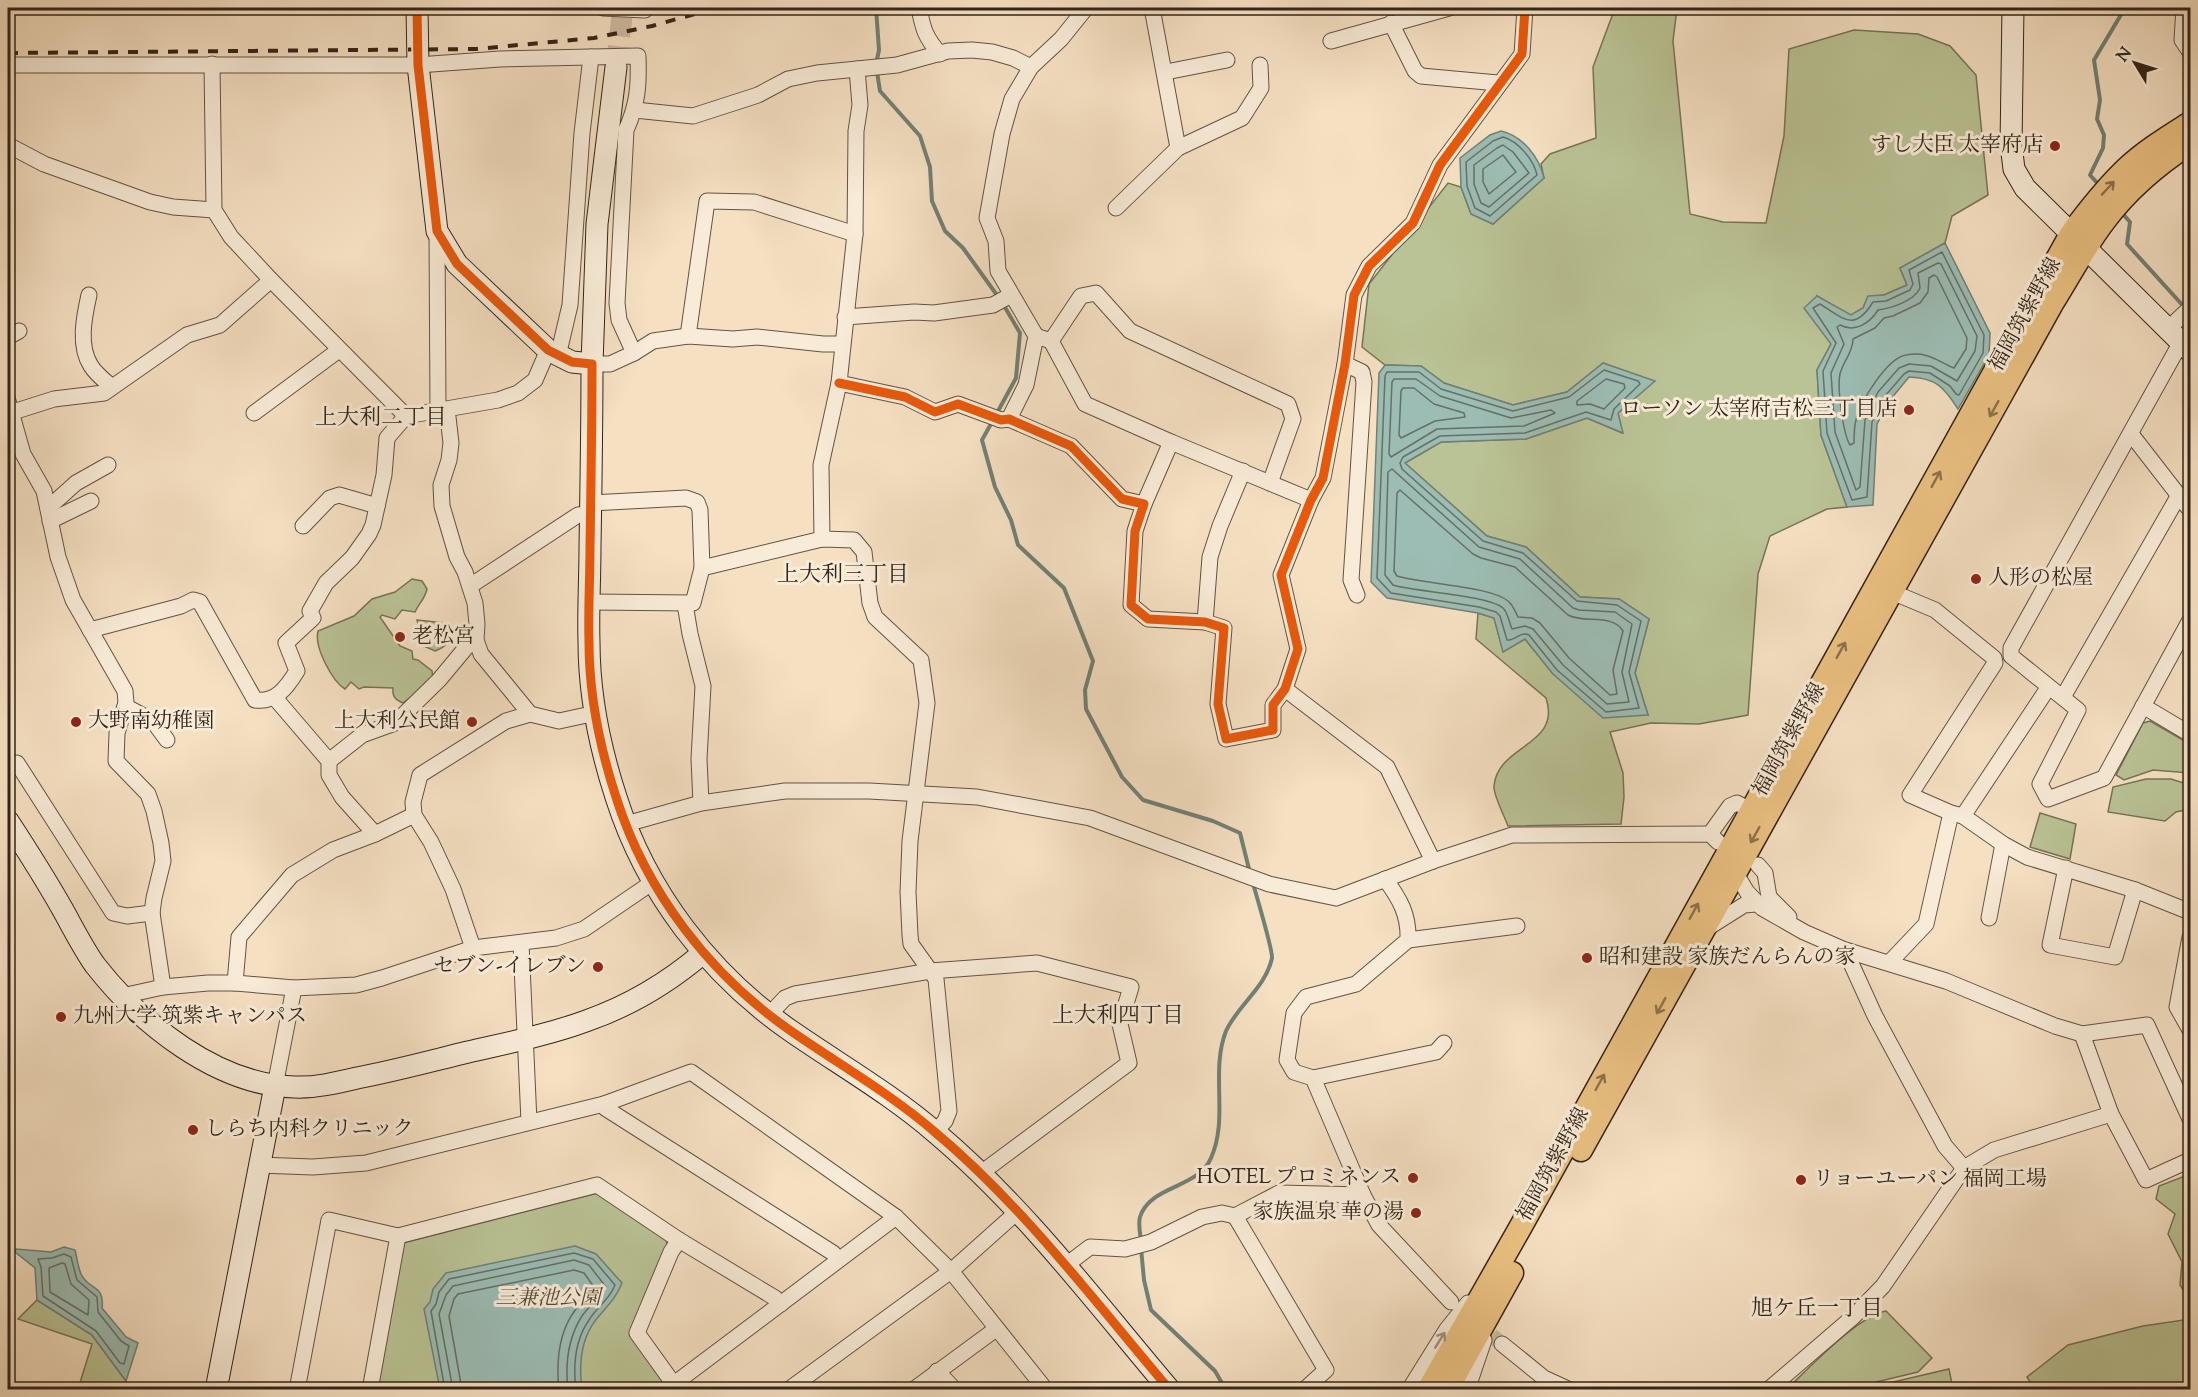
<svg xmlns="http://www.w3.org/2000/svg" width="2198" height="1397" viewBox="0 0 2198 1397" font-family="'Sorts Mill Goudy','Noto Serif JP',serif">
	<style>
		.green { fill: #bac395; stroke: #767457; stroke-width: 1.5 }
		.water { fill: #9cbdb4; stroke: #728076; stroke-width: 1.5 }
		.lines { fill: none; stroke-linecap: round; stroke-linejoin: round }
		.shore { stroke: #677066; stroke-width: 1.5 }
		.stream { stroke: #728076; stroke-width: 4 }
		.street-tunnel { stroke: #cebaa0; stroke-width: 15; stroke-dasharray: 15 8; stroke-linecap: butt }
		.secondary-tunnel { stroke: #cebaa0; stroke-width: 21; stroke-dasharray: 21 10; stroke-linecap: butt }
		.street-casing { stroke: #635343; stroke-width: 17 }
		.secondary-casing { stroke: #322419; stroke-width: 23 }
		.primary-casing { stroke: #322419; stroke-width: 25 }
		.street { stroke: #f8ebd7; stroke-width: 15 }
		.secondary { stroke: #f8ebd7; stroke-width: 21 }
		.primary { stroke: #eac081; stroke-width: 22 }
		.rail { stroke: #322419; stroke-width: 4; stroke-dasharray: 10 10; stroke-linecap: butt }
		.cycleway-casing { stroke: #f8ebd7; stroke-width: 13 }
		.cycleway { stroke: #e8590c; stroke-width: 9 }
		.oneway { stroke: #8e724d }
		.oneway2 { stroke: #9f9182 }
		.poi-dot { fill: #8f2418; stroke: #f8ebd7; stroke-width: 2 }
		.labels { text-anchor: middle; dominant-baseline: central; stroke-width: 6; stroke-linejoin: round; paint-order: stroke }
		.poi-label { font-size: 21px; fill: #322419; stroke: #f8ebd7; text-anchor: start }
		.street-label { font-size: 21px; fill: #322419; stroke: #f8ebd7 }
		.park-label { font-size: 21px; font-style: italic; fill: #544c38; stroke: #f8ebd7 }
		.neighbourhood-label { font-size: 22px; fill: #322419; stroke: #f8ebd7 }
	</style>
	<rect width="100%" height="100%" fill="#f5e0c2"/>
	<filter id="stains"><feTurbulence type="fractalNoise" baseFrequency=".00333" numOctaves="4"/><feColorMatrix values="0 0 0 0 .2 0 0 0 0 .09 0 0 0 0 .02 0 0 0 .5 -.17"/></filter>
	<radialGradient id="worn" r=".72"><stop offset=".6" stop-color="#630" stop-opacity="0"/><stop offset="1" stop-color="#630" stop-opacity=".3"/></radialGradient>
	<g class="green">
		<path d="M1615 8H1677L1673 41 1690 214 1723 222 1766 223 1784 136 1789 49 1854 30 1918 34 1950 46 1976 75 1988 195 1952 216 1945 243 1900 268 1907 285 1884 295 1868 297 1863 308 1850 316 1817 296 1831 344 1817 370 1821 435 1847 507 1827 509 1770 536 1758 574 1748 715 1699 724 1651 723 1610 732 1623 773 1624 797 1621 824 1508 826C1505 817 1493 795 1494 786 1498 744 1562 746 1546 698L1476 639 1478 613 1494 618 1503 651 1525 639 1553 674 1648 715 1635 673 1649 619 1619 599 1580 597 1526 547 1487 536 1405 463 1441 442 1526 439 1587 418 1622 433 1618 413 1654 381 1603 363 1567 392 1513 405 1444 383 1421 366 1385 365 1362 347 1369 284 1448 183 1461 187 1471 214 1493 224 1544 178 1541 164 1550 154 1596 138 1593 67Z"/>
		<path d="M412 579 422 581 427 589C425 599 419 603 415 612L402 610 395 619 382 615 380 617 400 646 412 651 413 659 418 660 432 671 433 680 403 703C396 700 392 697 393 688L364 687 359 689 351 682 345 689C332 681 314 647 318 631L354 616 372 599 395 592Z"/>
		<path d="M417 620 444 623 451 630C450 642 446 647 435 651L419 644 415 639 420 631Z"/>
		<polygon points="2150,721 2190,744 2190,773 2153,770 2124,780 2116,775 2143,723"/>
		<polygon points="2146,779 2171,779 2190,785 2190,809 2176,812 2165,821 2108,812 2113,787"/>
		<polygon points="2040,813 2076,824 2070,859 2030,847"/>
		<polygon points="2190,1174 2190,1300 2180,1285 2182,1262 2168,1234 2175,1214 2156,1199 2159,1186"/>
		<polygon points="598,1193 665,1236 668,1247 631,1334 671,1389 375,1390 403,1243"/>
		<polygon points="37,1300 92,1335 126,1381 124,1389 78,1389 92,1344 18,1319"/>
		<path d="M1886 1311 1932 1358 1918 1372 1847 1389H1787C1808 1369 1859 1315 1886 1311Z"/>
		<polygon points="2190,1319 2190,1389 2034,1389 2027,1377 2068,1345 2143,1326"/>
		<polygon points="1949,1369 1953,1389 1863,1389"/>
	</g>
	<g class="water">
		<path d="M1501 131C1523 136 1539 157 1544 178L1493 224 1471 214 1461 187 1460 158 1490 135Z"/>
		<path d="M1945 243 1990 333 1989 355 1958 409C1944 387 1936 378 1909 377L1890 400 1877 424 1873 505 1847 507 1821 435 1817 370 1831 344 1804 308 1817 296 1851 315 1863 308 1868 296 1884 295 1907 285 1900 268Z"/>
		<polygon points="1603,363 1655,381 1618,413 1623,433 1587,418 1526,439 1441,442 1405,463 1487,536 1526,547 1580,597 1619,599 1649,619 1635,673 1648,715 1603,718 1553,674 1525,639 1503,652 1494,618 1478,613 1387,598 1371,582 1379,373 1385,365 1421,366 1444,383 1513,405 1567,392"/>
		<path d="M575 1246 596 1254 622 1283C616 1299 605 1308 595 1321 580 1341 579 1366 582 1389H440L424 1309 430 1302 433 1289 446 1273Z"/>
		<path d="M64 1247 75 1250C77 1258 78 1267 81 1274 89 1291 105 1284 102 1308L126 1337 138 1343 126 1381 92 1335 37 1300 35 1268 15 1252 16 1249 51 1252Z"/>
	</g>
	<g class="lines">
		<g class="shore">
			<path d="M1503 137C1518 141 1534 160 1537 175L1490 216 1475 208 1467 186 1466 162 1493 141Z"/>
			<polygon points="1503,145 1513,152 1529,173 1489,207 1481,203 1474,184 1474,165 1497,148"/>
			<polygon points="1503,155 1516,172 1489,194 1483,182 1483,169"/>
			<path d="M1942 252 1984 335 1983 353 1959 395 1956 394 1950 386 1930 373 1909 371 1904 374 1885 396 1872 422 1867 497 1852 500 1827 433 1823 371 1836 343 1813 308 1820 304C1843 318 1854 333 1873 302L1886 301 1910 290 1913 284 1909 270Z"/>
			<path d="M1938 263 1941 264 1977 336 1975 351 1957 381 1931 366 1909 364 1899 368 1878 392 1865 420 1860 487 1856 490 1835 432 1831 373 1844 344 1837 327 1840 325C1855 333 1870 323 1878 310 1892 308 1914 301 1920 288L1918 273Z"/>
			<path d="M1934 275 1937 277 1967 338 1966 349 1954 368C1937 361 1928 351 1906 355 1887 358 1860 402 1856 420 1854 427 1854 435 1854 443L1850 445C1843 434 1837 387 1840 374 1843 361 1853 353 1853 339L1875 328 1884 318 1893 316 1920 303 1928 292 1929 278Z"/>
			<path d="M1604 370 1638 381 1640 384 1614 409 1611 420 1586 412 1525 433 1440 436 1403 457 1400 463 1402 469 1483 541 1523 553 1577 601 1617 605 1641 621 1629 672 1639 708 1606 712 1557 670 1529 635C1520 631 1515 641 1507 640L1500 616 1496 612 1479 607 1391 593 1377 578 1385 376 1387 372H1419L1441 389 1513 411 1569 397Z"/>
			<polygon points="1394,379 1416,379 1440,396 1511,418 1551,410 1555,413 1524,426 1437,429 1391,457 1389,454 1392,382"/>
			<polygon points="1606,379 1624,384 1625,388 1604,409 1590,404 1577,405 1577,401"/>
			<polygon points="1403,388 1414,388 1434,404 1464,413 1465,417 1435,421 1401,438 1399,435 1401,391"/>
			<path d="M1392 469 1479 547 1520 559 1573 608 1579 610 1615 612 1632 624 1622 672 1629 702 1607 704 1563 665 1533 629 1525 626 1512 629C1509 622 1508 613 1503 608 1487 595 1416 592 1393 585L1385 575 1388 472Z"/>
			<path d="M1400 490 1473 554 1481 558 1515 567 1568 615C1584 624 1612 613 1623 631L1613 670 1617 694 1610 695 1569 658 1540 623 1532 618 1518 617C1515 611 1513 605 1508 601 1490 586 1423 584 1397 576L1394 571 1397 493Z"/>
			<polygon points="64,1254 71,1257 77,1280 97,1297 98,1312 121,1341 129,1346 124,1364 120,1363 96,1331 43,1296 41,1267 38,1259 52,1258"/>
			<polygon points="62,1263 65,1264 71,1284 89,1300 88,1315 50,1292 49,1268"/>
			<path d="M445 1390 431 1311 436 1304 439 1292 449 1279 574 1253 593 1259 615 1285C610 1299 597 1307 589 1320 575 1340 573 1366 576 1390"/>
			<path d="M453 1390 439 1314 446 1295 453 1286 574 1260 589 1265 606 1287C600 1298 589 1306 582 1316 568 1338 565 1364 568 1390"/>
			<path d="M462 1390 449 1316 454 1299 458 1294 574 1270 584 1273 594 1287C589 1295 582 1301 576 1309 559 1331 556 1362 559 1390"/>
		</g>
		<g class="stream">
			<polyline points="876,8 879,50 876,64"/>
			<polyline points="877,72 880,91 920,136 930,167 932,201 945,231 963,248 999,298"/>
			<polyline points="2100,186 2090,175 2103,148 2104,135 2097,119 2100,100 2094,60 2125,8"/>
			<polyline points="2122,213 2130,222 2127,244 2186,309"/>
			<polyline points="997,413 1016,378 1020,333 1003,304"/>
			<polyline points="992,422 982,440 995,487 1011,520 1018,545 1064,588 1093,661 1085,690 1086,709 1122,777 1143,800 1213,821 1240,833 1250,873"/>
			<path d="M1141 1240C1140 1233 1138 1224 1140 1217 1150 1185 1198 1189 1211 1158 1229 1118 1210 1072 1226 1031 1238 1005 1266 987 1272 958 1273 950 1256 895 1253 883"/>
			<polyline points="1141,1248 1144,1280 1151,1310 1215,1371 1226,1390"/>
		</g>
		<polyline class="street-tunnel" points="1474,1321 1502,1344"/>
		<polyline class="secondary-tunnel" points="616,67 623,8"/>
		<g class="street-casing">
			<g id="street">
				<polyline points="603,8 645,10 645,8"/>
				<path d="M919 8C923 29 925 37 940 54"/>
				<polyline points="1152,8 1178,148"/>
				<polyline points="2184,8 2182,40 2190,52"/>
				<polyline points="1391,23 1415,71 1421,76 1498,83"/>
				<polyline points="1331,41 1449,8"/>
				<polyline points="212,64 214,210 231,237 271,280 406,416"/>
				<path d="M8 65H418L500 59 638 56C639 84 638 104 626 130L617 303 619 320 634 353 610 364H592"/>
				<polyline points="1166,72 1227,60"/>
				<polyline points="635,110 693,116 758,95 788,79 817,73 897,65 948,51 972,50 992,52 1013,58 1031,67"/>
				<polyline points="8,145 44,164 150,202 173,207 214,210"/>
				<polyline points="1116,208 1178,148 1242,118 1261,88 1260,65"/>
				<polyline points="437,233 438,410"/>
				<path d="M89 295C84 317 78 346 91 366 96 374 105 381 112 387"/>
				<polyline points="845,317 914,312 934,313 993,305 1011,295"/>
				<polyline points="2168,329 2190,308"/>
				<polyline points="688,336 707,201 754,202 855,234"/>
				<polyline points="1036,336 998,271 996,241 987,218 1002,134 1012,99 1031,67 1061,39 1086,8"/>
				<polyline points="8,337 19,331"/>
				<polyline points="1051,341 1085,404 1171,442"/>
				<polyline points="2181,342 2011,648 2011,656 2078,710 2040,784 2048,799 2104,778 2190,620"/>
				<polyline points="634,353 653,341 688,336 733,339 757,337 823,344 842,344"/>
				<polyline points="558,356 570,305 582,133 591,57"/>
				<polyline points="1345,364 1362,372 1364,382 1351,580 1357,595"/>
				<polyline points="839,383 905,397 935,412 958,404 1001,420 1009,419 1071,446 1122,499 1144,504 1135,531 1131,605 1148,619 1205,622 1224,628 1218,704 1226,739 1273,730 1273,705 1285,689 1298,649 1281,575 1311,500 1323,478 1345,364 1354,295 1369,266 1413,223 1440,165 1522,54 1525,8"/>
				<polyline points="8,401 23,454 44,491 58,557 73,600 125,691 126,703 117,733 116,761 148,794 154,811 161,843 163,861 154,898 152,913 163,987 122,996"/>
				<polyline points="438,410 448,417 451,443 449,460 441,485 442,506 457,557 465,572 475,603 477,624 476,640 481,654 530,714"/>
				<polyline points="10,413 54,399 104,393 187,335 220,325 271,280"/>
				<polyline points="254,413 339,350"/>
				<polyline points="1009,419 1026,385 1036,336 1051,341 1081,296 1096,293 1130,331 1288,404 1293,419 1270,483"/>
				<polyline points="2131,434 2190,510"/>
				<polyline points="591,503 686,498 697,502 700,510 702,568"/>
				<polyline points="1144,504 1171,442 1311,500"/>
				<polyline points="48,508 76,483 108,465"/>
				<polyline points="50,521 91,501"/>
				<polyline points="303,526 330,498 339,495 377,506"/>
				<polyline points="822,539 821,465 839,383 855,234 856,131 860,105 857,69"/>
				<polyline points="470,586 578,515 590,514"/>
				<polyline points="1892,592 1935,610 1994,658 1995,663 1910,795 1951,813 1963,816 2003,844 2027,857 2135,890 2190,912"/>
				<polyline points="590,602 693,603 702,568 822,539 854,540 864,552 870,603 875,617 921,660 927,703 910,841 908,892 910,935 911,944 936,979 949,1111 945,1121 935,1132"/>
				<polyline points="685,604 690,634 703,686 699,759 701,803"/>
				<polyline points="1205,622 1210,557 1220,526 1243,471"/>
				<path d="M90 630 181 606 193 600 200 602 255 700C276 703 287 687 297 671L286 643 313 618 310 611 326 583 352 558 369 534 373 525 384 475 387 438 406 416 498 400 518 393 535 380 548 350"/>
				<polyline points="1285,689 1387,767 1433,861"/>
				<polyline points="2063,697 2179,495"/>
				<polyline points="275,698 329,761 329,775 342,797 375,834"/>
				<polyline points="125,706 153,721 167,740"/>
				<polyline points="2143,706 2190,734"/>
				<polyline points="329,761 362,735 395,723 439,680 469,644 476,640"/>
				<polyline points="17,763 113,913 127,916 152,913"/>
				<polyline points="1963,816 2048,688"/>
				<polyline points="626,824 701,803 785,791 869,791 977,797 1090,818 1269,884 1336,898 1433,861 1512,835 1710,834 1718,842"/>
				<polyline points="1710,834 1730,806 1737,803 1750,810"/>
				<polyline points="1758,865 1765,873 1769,897 1789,917"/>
				<polyline points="2066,868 2050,945 2115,957 2135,890"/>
				<polyline points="1735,872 1747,892 1762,908 1804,932 1845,950 1946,981 2055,1026 2082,1034 2147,1025 2190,1119"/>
				<path d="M1385 879C1400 899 1409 915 1408 940L1356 984 1306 997 1294 1013 1287 1060 1294 1072 1313 1078 1363 1195 1379 1225 1451 1302"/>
				<polyline points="1989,918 2003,844"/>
				<polyline points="1706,929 1744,905 1756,904"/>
				<polyline points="2190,937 2177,1007 2190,1030"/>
				<polyline points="1408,940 1517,926"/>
				<polyline points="521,943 529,1122"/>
				<polyline points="473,948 453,889 431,842 414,815 413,802 420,775 506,721 530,714 559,721 596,713"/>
				<polyline points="1845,950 1875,1016 1945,1146 1964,1168"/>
				<polyline points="1889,963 1926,924 1951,813"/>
				<polyline points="235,983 239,937 292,875 333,850 375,834 414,815"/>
				<polyline points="163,987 208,983 235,983 294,988 356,985 382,978 473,948 556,938 584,929 653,882"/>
				<polyline points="770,1014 785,998 795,994 930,971 1037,963 1131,987 1120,1024 1129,1063 981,1173"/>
				<polyline points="2082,1034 2111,1114 2146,1180 2190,1160"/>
				<polyline points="1313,1078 1436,1052 1444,1043"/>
				<polyline points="275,1086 294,988"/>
				<polyline points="604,1104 605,1108 833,1253 838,1259"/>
				<polyline points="258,1165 313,1167 366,1163 604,1104 691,1072 896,1217 951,1271 1046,1390"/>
				<polyline points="1235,1216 1326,1370 1304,1390"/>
				<polyline points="1065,1266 1090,1247 1125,1249 1151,1242 1202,1217 1222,1213 1235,1216 1279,1193 1363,1195"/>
				<polyline points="1502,1344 1544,1378 1570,1390"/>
				<polyline points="937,1371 955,1390"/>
				<polyline points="674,1384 896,1217"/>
				<polyline points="297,1390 329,1220 398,1236 597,1185 679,1240 775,1298 781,1304"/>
				<polyline points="370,1390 398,1236"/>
				<polyline points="678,1390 637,1333 671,1252 679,1240"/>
				<polyline points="788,1390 951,1271 1017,1212"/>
				<polyline points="913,1390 996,1329"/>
				<polyline points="1409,1390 1447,1329 1468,1303"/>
				<polyline points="1467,1390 1484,1340"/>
				<polyline points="1768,1390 1853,1317 1883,1286 1964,1168 1994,1150 2111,1114"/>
			</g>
		</g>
		<g class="secondary-casing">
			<g id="secondary">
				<path d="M417 8 418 65 437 231 457 264 548 350 572 362 592 364C592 425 591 486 590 547 590 579 588 611 589 642 589 694 600 748 616 797 646 892 710 975 791 1031 840 1065 891 1094 936 1133 1024 1207 1096 1303 1170 1390"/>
				<polyline points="2013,8 2011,145 2014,169 2025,188 2190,351"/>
				<polyline points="592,364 597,224 616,67"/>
				<path d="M8 821C27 850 46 880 63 910 73 928 83 948 95 965 141 1024 217 1085 294 1087 315 1088 336 1083 357 1078 394 1071 431 1061 468 1052 507 1043 548 1035 586 1021 629 1006 669 982 703 953"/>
				<polyline points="216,1390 275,1086"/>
			</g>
		</g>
		<g class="primary-casing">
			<g id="primary">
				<path d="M1581 1150 2053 302C2070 275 2085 246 2105 220 2128 189 2158 164 2190 143"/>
				<path d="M1428 1390 1520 1228 2071 234C2088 211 2105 189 2126 169 2145 151 2168 137 2190 123"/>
				<polyline points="1447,1390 1512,1273"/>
			</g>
		</g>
		<use href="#street" class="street"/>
		<use href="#secondary" class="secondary"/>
		<use href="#primary" class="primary"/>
		<polyline class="rail" points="8,53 476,49 594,38 652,26 716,8"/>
		<g class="cycleway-casing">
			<g id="cycleway">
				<path d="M417 8 418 65 437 231 457 264 548 350 572 362 592 364C592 425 591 486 590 547 590 579 588 611 589 642 589 694 600 748 616 797 646 892 710 975 791 1031 840 1065 891 1094 936 1133 1024 1207 1096 1303 1170 1390"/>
				<polyline points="839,383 905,397 935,412 958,404 1001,420 1009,419 1071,446 1122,499 1144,504 1135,531 1131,605 1148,619 1205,622 1224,628 1218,704 1226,739 1273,730 1273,705 1285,689 1298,649 1281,575 1311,500 1323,478 1345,364 1354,295 1369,266 1413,223 1440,165 1522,54 1525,8"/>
			</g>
		</g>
		<use href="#cycleway" class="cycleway"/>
	</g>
	<defs><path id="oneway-shaft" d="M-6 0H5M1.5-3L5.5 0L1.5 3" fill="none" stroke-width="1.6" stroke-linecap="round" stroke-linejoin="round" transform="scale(1.5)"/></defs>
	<g class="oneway">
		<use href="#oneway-shaft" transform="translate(2108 188) rotate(-47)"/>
		<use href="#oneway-shaft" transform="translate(1994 409) rotate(119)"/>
		<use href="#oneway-shaft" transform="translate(1936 479) rotate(-61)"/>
		<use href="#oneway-shaft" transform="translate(1841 650) rotate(-61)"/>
		<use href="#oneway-shaft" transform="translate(1755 835) rotate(119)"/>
		<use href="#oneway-shaft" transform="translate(1694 911) rotate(-61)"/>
		<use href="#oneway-shaft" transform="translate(1661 1006) rotate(119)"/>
		<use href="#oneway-shaft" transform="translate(1600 1082) rotate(-61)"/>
	</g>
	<use class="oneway2" href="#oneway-shaft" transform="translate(1440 1340) rotate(-58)"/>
	<g class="poi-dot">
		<circle cx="2055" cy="146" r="6"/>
		<circle cx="1909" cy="410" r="6"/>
		<circle cx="1976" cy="579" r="6"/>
		<circle cx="400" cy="637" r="6"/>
		<circle cx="76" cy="722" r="6"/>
		<circle cx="472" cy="722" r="6"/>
		<circle cx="1587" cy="958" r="6"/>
		<circle cx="598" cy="967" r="6"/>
		<circle cx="61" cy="1017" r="6"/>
		<circle cx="193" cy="1130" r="6"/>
		<circle cx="1413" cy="1178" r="6"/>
		<circle cx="1801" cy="1180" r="6"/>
		<circle cx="1416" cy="1213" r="6"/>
	</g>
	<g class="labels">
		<g class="poi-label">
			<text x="2043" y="146" text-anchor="end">すし大臣 太宰府店</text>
			<text x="1897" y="410" text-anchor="end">ローソン 太宰府吉松三丁目店</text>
			<text x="1988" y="579">人形の松屋</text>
			<text x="412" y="637">老松宮</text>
			<text x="88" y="722">大野南幼稚園</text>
			<text x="460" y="722" text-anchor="end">上大利公民館</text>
			<text x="1599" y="958">昭和建設 家族だんらんの家</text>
			<text x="586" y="967" text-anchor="end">セブン-イレブン</text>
			<text x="73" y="1017">九州大学 筑紫キャンパス</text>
			<text x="205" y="1130">しらち内科クリニック</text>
			<text x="1401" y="1178" text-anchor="end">HOTEL プロミネンス</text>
			<text x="1813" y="1180">リョーユーパン 福岡工場</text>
			<text x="1404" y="1213" text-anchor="end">家族温泉 華の湯</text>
		</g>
		<g class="street-label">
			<text transform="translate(2026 315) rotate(-61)">福岡筑紫野線</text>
			<text transform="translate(1790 740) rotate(-61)">福岡筑紫野線</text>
			<text transform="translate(1554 1165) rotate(-61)">福岡筑紫野線</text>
		</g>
		<g class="park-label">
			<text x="548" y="1299">三兼池公園</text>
		</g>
		<g class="neighbourhood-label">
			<text x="381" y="419">上大利二丁目</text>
			<text x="843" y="576">上大利三丁目</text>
			<text x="1118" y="1017">上大利四丁目</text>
			<text x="1817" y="1310">旭ケ丘一丁目</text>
		</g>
	</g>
	<rect width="2198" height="1397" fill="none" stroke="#f5e0c2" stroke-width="30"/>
	<rect x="9" y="9" width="2180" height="1379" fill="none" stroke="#322419" stroke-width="3"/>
	<rect x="15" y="15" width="2168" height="1367" fill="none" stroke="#322419" stroke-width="1.5"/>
	<g transform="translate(2135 63) rotate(308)" stroke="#f8ebd7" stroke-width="4.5" paint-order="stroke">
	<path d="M0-4.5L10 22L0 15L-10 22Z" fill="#322419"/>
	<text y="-9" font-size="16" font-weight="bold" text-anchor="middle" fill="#322419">N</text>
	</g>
	<rect width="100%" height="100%" filter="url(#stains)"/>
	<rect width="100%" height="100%" fill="url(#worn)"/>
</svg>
